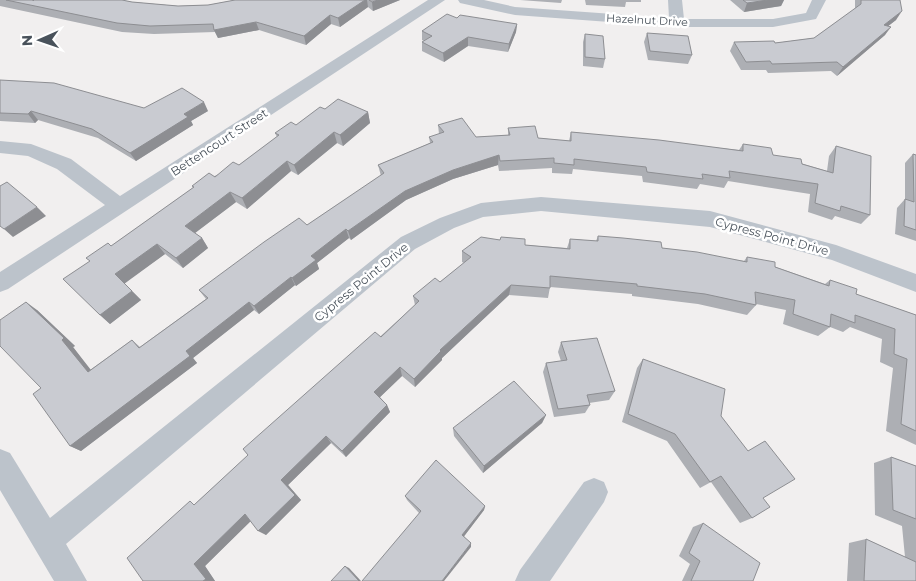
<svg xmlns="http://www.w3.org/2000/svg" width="916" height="581" viewBox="0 0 916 581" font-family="Montserrat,sans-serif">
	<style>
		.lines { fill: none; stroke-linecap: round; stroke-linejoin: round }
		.street { fill: #bcc3cb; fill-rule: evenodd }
		.wall { fill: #adafb4 }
		.shaded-wall { fill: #8d8e92 }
		.building { fill: #c9cbd1; stroke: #8d8e92 }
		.labels { text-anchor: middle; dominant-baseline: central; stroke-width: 5; stroke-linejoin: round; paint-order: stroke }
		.far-street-label { font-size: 11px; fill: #49525b; stroke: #fff }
		.street-label { font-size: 12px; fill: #49525b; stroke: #fff }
	</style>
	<rect width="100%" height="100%" fill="#f1efef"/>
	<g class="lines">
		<g class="street">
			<polygon points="428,0 445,0 8,289 0,292 0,272 105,205 57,169 28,156 0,153 0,141 31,144 71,159 120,196"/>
			<polygon points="458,0 484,0 515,7 669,18 668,0 682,0 684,19 773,19 806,13 812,0 826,0 816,19 773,27 677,27 515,15 460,3"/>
			<polygon points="541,197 710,211 836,245 916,274 916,292 832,260 710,227 541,211 483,217 454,228 415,249 66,544 87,581 54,581 0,490 0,449 10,453 50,518 401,237 440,218 481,203"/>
			<polygon points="594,478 604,482 608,492 604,502 550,581 515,581 520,570 584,482"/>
		</g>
	</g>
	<g class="wall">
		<polygon points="0,0 122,0 132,2 178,6 208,5 235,0 400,0 373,11 368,7 340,27 331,24 306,45 259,30 218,38 215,32 154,34 122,32 0,6"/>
		<polygon points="520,0 562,0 561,3"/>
		<polygon points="585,0 641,0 641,2 626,2 625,7 586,5"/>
		<polygon points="730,0 784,0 781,6 744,12"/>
		<polygon points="855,0 900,0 896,20 888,26 885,35 837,76 831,71 768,73 766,70 741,70 730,51 734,42 775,43 814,38 855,9"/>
		<polygon points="457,18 517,24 516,32 508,52 468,46 444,62 422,51 422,42 424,41 422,40 422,31"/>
		<polygon points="647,33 692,55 688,64 648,60 644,42"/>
		<polygon points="585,34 605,59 603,68 583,66 583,42"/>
		<polygon points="0,80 144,108 208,111 191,121 193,125 136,161 98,138 38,120 35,123 0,121"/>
		<polygon points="325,109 368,112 370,123 343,146 337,143 298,175 291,171 247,209 236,202 195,233 202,238 208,248 183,268 165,254 124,283 141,300 110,324 100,315 90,261 193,188 192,186 239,165 277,137 275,133 296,125"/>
		<polygon points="438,125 476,137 508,135 508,128 538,138 569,141 571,132 739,150 743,144 773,155 827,171 829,156 836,146 870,215 861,224 835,216 832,220 808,212 810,194 728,181 724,188 700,184 697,189 643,182 642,176 573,169 572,174 552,173 552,168 499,171 498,165 453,179 406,200 351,240 349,238 317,263 319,269 296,286 295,285 259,314 254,310 193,358 197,363 81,451 70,446 41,388 37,310 75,346 73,347 90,370 132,340 140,347 206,299 199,290 307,225 381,176 378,165 430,143 429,137 439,134"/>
		<polygon points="913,154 916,155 916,241 895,234 897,208 905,199 905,163"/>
		<polygon points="598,236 662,248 744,261 747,257 825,284 830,280 856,294 916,315 916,445 886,431 893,368 880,362 882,339 850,327 843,332 830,327 818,336 783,324 786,310 756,304 756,305 747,315 698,304 632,296 632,294 550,287 548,298 509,295 442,358 442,360 415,387 402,376 380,397 387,405 390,412 346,457 331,443 288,485 301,500 266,535 250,521 205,566 215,581 143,581 196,503 415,305 413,296 440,282 464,263 462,262 462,251 525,245 567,248 570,239 596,241"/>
		<polygon points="561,342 615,391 609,400 589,403 590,405 585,413 554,417 543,372 546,363 561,361 558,352"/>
		<polygon points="643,359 721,416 763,498 752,518 740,523 711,482 700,488 667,441 622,422 637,368"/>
		<polygon points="546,415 542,423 483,473 454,436 453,428"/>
		<polygon points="891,457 916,466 916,581 847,581 849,543 866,539 905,557 902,526 875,515 874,463"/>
		<polygon points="405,496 485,506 484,510 464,536 471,547 419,513 407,500"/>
		<polygon points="703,523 753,581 682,581 690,564 679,556 693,527"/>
	</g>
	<g class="shaded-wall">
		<polygon points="365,0 367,0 368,7 340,27 338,18"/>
		<polygon points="378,0 400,0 373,11 372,2"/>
		<polygon points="768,0 784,0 781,6 744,12 747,3"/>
		<polygon points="902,11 896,20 878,34 884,25"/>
		<polygon points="330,15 331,24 306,45 304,36"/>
		<polygon points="256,22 259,30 218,38 214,30"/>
		<polygon points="517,24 516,32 508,52 509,44"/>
		<polygon points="891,27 885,35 837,76 843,67"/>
		<polygon points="468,37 468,46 444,62 443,53"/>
		<polygon points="204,102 208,111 191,121 193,125 136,161 130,153 184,114"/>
		<polygon points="31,111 38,120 35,123 28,114"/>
		<polygon points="368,112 370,123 343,146 340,135"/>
		<polygon points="334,132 337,143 298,175 294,165"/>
		<polygon points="499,155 498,165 453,179 406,200 351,240 348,231 405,191 453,170"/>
		<polygon points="287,161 291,171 247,209 242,198"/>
		<polygon points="230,192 236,202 191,236 185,226"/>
		<polygon points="37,207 46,216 13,237 4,229"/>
		<polygon points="346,229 349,238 317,263 319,269 296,286 292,278 311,256"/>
		<polygon points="202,238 208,248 183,268 176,258"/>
		<polygon points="157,244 165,254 124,284 115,274"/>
		<polygon points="291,277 295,285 259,314 254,306"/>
		<polygon points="511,285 509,295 442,358 442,360 415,387 414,379 440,350"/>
		<polygon points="132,291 141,300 110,324 100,315"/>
		<polygon points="26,302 37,310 75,346 73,347 98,379 88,372"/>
		<polygon points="249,302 254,310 193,358 197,363 81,451 70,446 186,351"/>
		<polygon points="400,367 402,376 377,400 374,392"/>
		<polygon points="387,405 390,412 346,457 342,451"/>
		<polygon points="546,415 542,423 483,473 484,466"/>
		<polygon points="326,436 331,443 288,485 301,500 266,535 258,531 281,480"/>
		<polygon points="485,506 484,510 462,539 462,535"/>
		<polygon points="245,514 253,519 205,566 215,581 203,581 194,564"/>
		<polygon points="471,543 471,547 444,581 442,581"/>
		<polygon points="345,566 349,568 361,581 359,581"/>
	</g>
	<g class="building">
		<polygon points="6,0 33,0 33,1 34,0 122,0 132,2 178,6 208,5 235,0 365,0 338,18 330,15 304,36 256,22 214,30 213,24 150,26 117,23"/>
		<polygon points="369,0 378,0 372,2"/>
		<polygon points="743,0 768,0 747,3"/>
		<polygon points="861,0 900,0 902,11 884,25 891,27 843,67 837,62 772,64 770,61 746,62 734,42 774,41 775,43 814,38 861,4"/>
		<polygon points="447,14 457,18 460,15 517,24 509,44 468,37 443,53 422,42 432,36 422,31"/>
		<polygon points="647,33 688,36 692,55 650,51"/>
		<polygon points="585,34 603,36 605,59 585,57"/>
		<polygon points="0,80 54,83 144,108 182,88 204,102 184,114 188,117 130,153 92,129 31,111 28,114 0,113"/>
		<polygon points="338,99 368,112 340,135 334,132 294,165 287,161 242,198 230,192 185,226 202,238 176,258 157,244 115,274 132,291 100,315 63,279 90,261 86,258 108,243 111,246 194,187 192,186 209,173 215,177 233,162 239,165 279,135 275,133 291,122 296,125 320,107 325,109"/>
		<polygon points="462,118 476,137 510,135 508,128 535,126 538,138 571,141 571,132 659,140 743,151 743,144 771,148 773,155 801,159 802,164 833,173 836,146 871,156 870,215 841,206 840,211 815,203 818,184 729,171 730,178 702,174 703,179 647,172 646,167 574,159 574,165 554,163 554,158 500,161 499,155 453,170 405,191 348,231 346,229 311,256 316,260 292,278 291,277 254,306 249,302 186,351 190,356 70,446 33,394 41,388 0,346 0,320 26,302 64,338 62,340 88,372 132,340 139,348 208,298 199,290 264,242 299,218 307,225 384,173 378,165 433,142 429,137 444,132 438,125"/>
		<polygon points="913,154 916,155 916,230 904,226 905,199 914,202"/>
		<polygon points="7,182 37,207 4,229 0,226 0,186"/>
		<polygon points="598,236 623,238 661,242 662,248 697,252 747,262 747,257 775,262 775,267 829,286 830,280 857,289 856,294 916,315 916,431 901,424 907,359 894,354 895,329 855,315 855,323 831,314 830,327 793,314 795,300 755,292 756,305 705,294 637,286 637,284 550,276 550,288 511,285 440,350 441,351 414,379 400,367 374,392 387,405 342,451 326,436 281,480 295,495 258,531 245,514 194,564 206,579 203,581 143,581 127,558 190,501 194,505 248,455 243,449 375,332 381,337 419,301 413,296 435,278 440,282 471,257 462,251 481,237 500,240 501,237 525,239 525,245 570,249 570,239 598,241"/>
		<polygon points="597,338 615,391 587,395 590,405 558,409 546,363 567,360 561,342"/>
		<polygon points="643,359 725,389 721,416 748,451 765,441 795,479 763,498 770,507 752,518 721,476 710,482 675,434 628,414"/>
		<polygon points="514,381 546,415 484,466 453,428"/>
		<polygon points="891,457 916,466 916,519 893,510"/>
		<polygon points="436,460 485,506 462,535 471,543 442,581 362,581 421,511 405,496"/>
		<polygon points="703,523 760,563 753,581 691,581 700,561 689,553"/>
		<polygon points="866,539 916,562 916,581 864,581"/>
		<polygon points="345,566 359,581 331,581"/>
	</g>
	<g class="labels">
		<g class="far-street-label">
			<text transform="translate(647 20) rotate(3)">Hazelnut Drive</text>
		</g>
		<g class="street-label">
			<text transform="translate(219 142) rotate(-33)">Bettencourt Street</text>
			<text transform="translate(772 236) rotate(15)">Cypress Point Drive</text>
			<text transform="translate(361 282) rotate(-39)">Cypress Point Drive</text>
		</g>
	</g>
	<g transform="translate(40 40) rotate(268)" stroke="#ffffff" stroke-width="4" paint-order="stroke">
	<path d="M0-4L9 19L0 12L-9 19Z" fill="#49525b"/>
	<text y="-8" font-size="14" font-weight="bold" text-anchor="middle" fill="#49525b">N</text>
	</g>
</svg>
